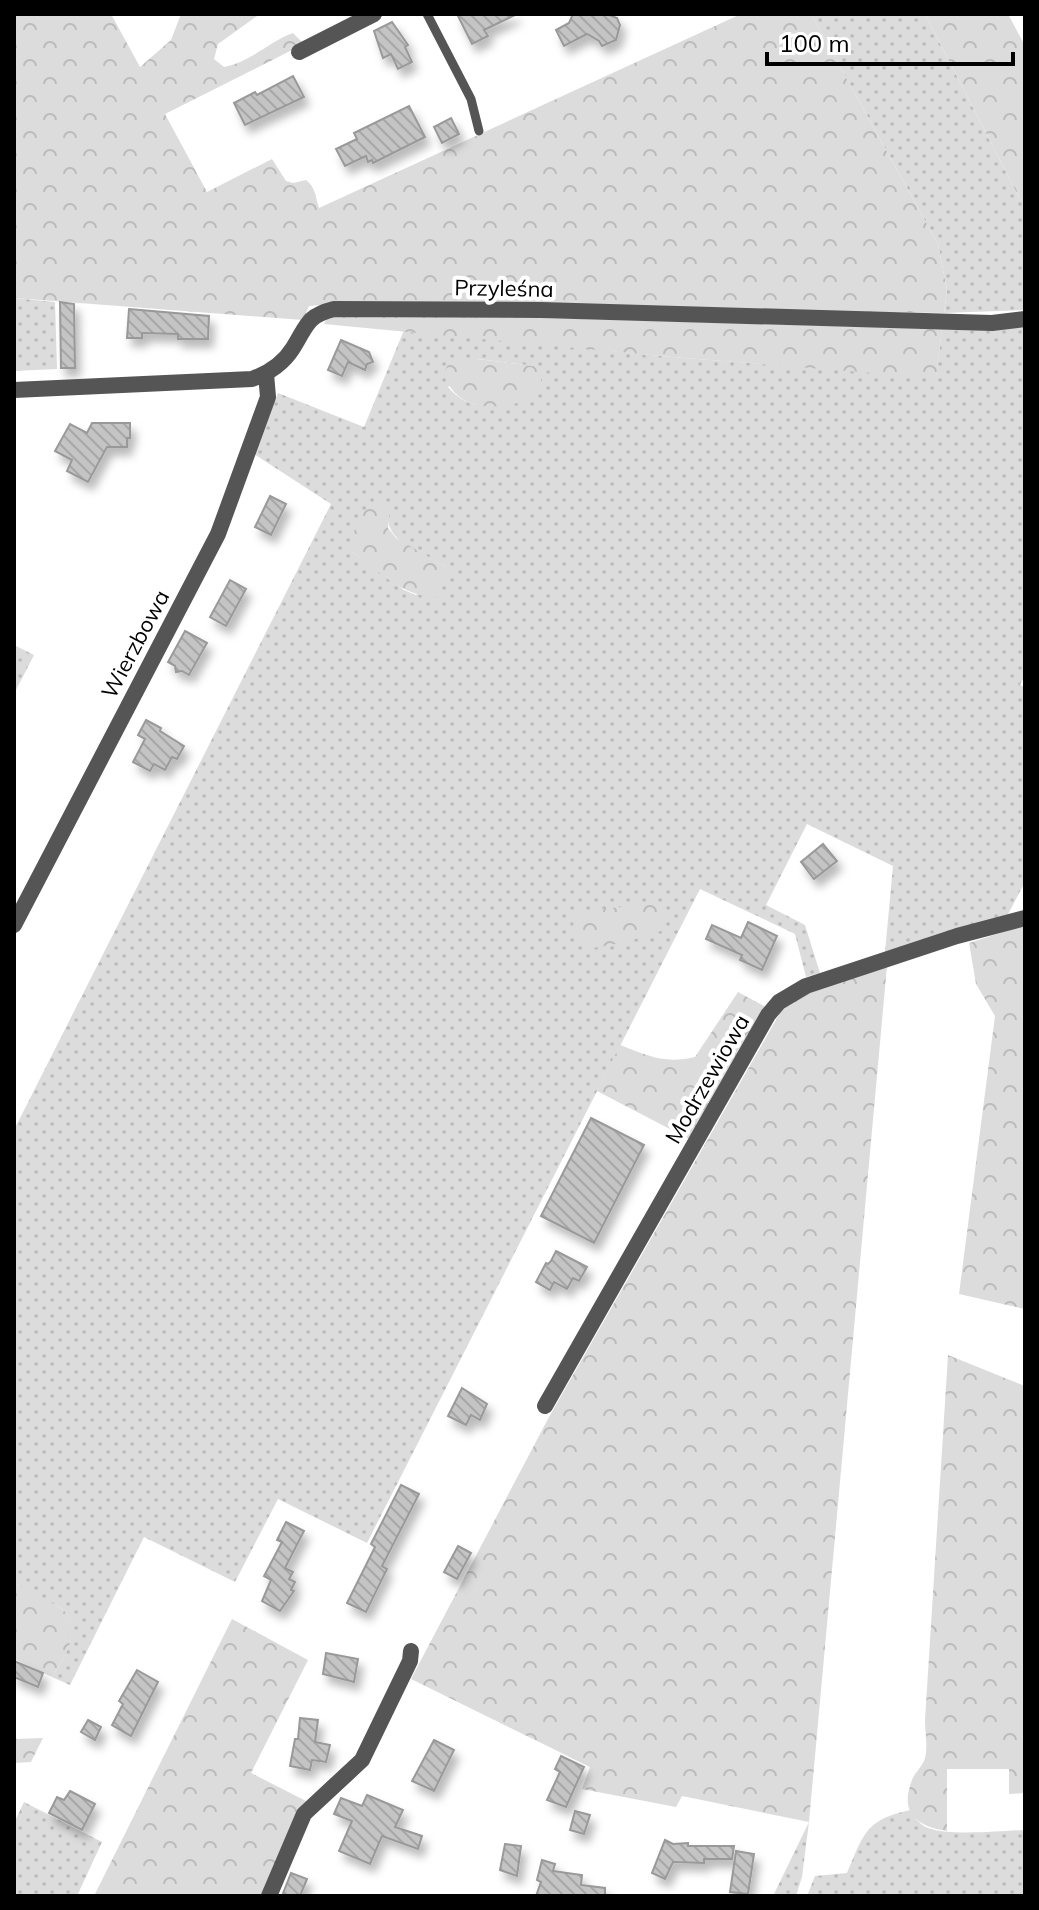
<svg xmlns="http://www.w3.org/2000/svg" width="1039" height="1910" viewBox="0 0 1039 1910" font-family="Mulish,sans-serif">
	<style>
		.grass { fill: url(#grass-dots); fill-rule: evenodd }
		.forest { fill: url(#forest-crowns) }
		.building { fill: url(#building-back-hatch); stroke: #999; stroke-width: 2; filter: url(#shadow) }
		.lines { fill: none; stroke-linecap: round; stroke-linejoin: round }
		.service { stroke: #555; stroke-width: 9 }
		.minor { stroke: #555; stroke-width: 16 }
		.labels { text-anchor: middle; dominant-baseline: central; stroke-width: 8; stroke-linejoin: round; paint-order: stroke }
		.street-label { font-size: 22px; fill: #000; stroke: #fff }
	</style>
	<defs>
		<pattern id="grass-dots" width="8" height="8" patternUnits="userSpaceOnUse" patternTransform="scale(2)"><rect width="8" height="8" fill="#dcdcdc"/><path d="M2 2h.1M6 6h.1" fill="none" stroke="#bbb" stroke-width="1.8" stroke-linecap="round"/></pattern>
		<pattern id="forest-crowns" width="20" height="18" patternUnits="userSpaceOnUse" patternTransform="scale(2)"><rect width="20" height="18" fill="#dcdcdc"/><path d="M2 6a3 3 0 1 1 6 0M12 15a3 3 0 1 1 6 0" fill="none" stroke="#bbb"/></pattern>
		<pattern id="building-back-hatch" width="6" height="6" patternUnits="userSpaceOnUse" patternTransform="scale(2)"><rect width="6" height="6" fill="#c4c4c4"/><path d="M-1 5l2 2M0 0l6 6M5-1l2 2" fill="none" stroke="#a7a7a7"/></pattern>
		<filter id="shadow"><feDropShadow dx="5" dy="8" stdDeviation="4" flood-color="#0004"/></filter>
	</defs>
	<rect width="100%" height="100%" fill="#fff"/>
	<g class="grass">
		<polygon points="811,14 925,14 1025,209 1025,310 944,313 947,290 938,244"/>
		<polygon points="14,298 55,302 57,369 14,371"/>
		<path d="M1025 327V675L1020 685 1025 688V882L1005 920 885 952 893 866 807 824 766 905 805 925 820 973 806 977 795 934 700 889 367 1543 278 1499 235 1582 144 1537 70 1685 52 1677C64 1659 86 1624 59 1607 52 1603 43 1601 35 1597 28 1593 21 1587 14 1582V1130L331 504 254 454 278 393 364 427 404 330 671 357 936 377 942 329ZM478 359 534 366 514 404C485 405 469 411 448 387ZM388 518C388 544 427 555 446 567L416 595 404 590 353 552Z"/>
		<polygon points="14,645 34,655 14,694"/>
		<polygon points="24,1802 102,1842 77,1896 14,1896 14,1823"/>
		<path d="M910 1810C914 1817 920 1825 928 1828 949 1836 1000 1831 1025 1830V1896H807L815 1876 847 1873C864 1834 865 1820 910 1810Z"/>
		<polygon points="809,1822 802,1877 796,1896 773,1896"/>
	</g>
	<g class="forest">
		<path d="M14 14H111L140 67 171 40 181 14H260L218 44 214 59 224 67C251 62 268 42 293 33L304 44 165 114 207 192 272 159 286 181 293 183 306 180C316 188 315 196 319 208L741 14H811L938 244 947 290 944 313 333 304 309 306 303 320 14 298Z"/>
		<polygon points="925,14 1008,14 1025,46 1025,209"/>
		<polygon points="439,315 942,329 936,378 671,357 324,324 328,316"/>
		<path d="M461 357 534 366 542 376 537 398C501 408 459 417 444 374L447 366Z"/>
		<path d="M378 499 385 502 390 507 388 528 396 538 446 567 447 574 437 598C399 594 382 574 353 552 349 535 362 507 378 499Z"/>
		<path d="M663 903 668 911C667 916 665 925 662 930 657 935 594 950 587 948 577 944 574 938 571 929L580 911Z"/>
		<polygon points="1025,925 1025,1309 959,1294 995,1016 976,984 969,943"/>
		<polygon points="887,966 809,1822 682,1796 676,1807 582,1789 590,1767 411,1679 549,1417 788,999"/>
		<path d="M738 992 766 1007 689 1139 597 1091 620 1045C649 1056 664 1064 695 1057Z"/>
		<path d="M948 1355 1025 1386V1793L1009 1794V1769H947V1831C917 1826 899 1813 912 1780 915 1772 923 1766 925 1758 928 1747 925 1731 925 1720Z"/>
		<path d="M14 1582C31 1595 43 1597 59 1607 87 1624 64 1659 52 1677L14 1659Z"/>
		<polygon points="232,1619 308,1660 251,1773 308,1802 264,1896 94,1896"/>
		<polygon points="43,1738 31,1762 14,1763 14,1739"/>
	</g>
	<g class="building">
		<polygon points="457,14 517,14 484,30 488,36 472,44"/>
		<polygon points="573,14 607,14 617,18 620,25 616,40 602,46 599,41 587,34 564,46 556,30 569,23"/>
		<polygon points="392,22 408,45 405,47 412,62 398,69 391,54 383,58 374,31"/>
		<polygon points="293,76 304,97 245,125 234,103 255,92 257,95"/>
		<polygon points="409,106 425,137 373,163 372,160 368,162 366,156 345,166 336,149 357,139 354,133"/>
		<polygon points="451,118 459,134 442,143 434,127"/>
		<polygon points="60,302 74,304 75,368 61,368"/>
		<polygon points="129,309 209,316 208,339 178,339 178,334 142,333 142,338 127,338"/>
		<polygon points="341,340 369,352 373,362 367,364 365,370 348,362 342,376 328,370"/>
		<polygon points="92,423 130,423 130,438 127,438 127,447 107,447 88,482 67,471 72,460 55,451 70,424 87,433"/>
		<polygon points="270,496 286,504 271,535 255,527"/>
		<polygon points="230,580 246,589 226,626 210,617"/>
		<polygon points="185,631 207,643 189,675 182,671 176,672 175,666 168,662"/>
		<polygon points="146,720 161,728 160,731 184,746 177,759 172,757 165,770 154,764 150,771 133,762 145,739 138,735"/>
		<polygon points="823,844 837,861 814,879 801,862"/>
		<polygon points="748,922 777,936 762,970 740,960 742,955 706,939 712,925 741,938"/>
		<polygon points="591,1118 644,1145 594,1243 541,1216"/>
		<polygon points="556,1251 587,1267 579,1281 573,1278 567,1289 554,1282 550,1290 536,1282 546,1263 548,1264 551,1261"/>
		<polygon points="462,1388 487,1404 480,1420 471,1415 466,1425 448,1416"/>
		<polygon points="401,1485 419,1494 382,1566 387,1569 366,1612 347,1603 375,1547 371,1544"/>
		<polygon points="286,1522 304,1531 285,1568 293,1572 289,1579 295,1582 291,1590 294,1591 280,1611 262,1601 271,1580 264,1576 282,1542 277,1540"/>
		<polygon points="458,1546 471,1553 457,1579 444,1572"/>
		<polygon points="326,1653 358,1659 354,1682 323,1674"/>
		<polygon points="14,1661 43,1673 38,1687 14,1677"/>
		<polygon points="137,1670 158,1682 131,1736 112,1725 123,1704 119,1701"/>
		<polygon points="300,1718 318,1720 315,1742 330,1745 326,1762 312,1760 310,1770 290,1766 295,1739 298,1739"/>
		<polygon points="88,1720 101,1727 95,1740 81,1732"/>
		<polygon points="434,1740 454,1750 434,1791 412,1781"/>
		<polygon points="561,1756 584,1767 566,1807 547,1800 560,1772 555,1769"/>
		<polygon points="70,1791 95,1804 82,1830 49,1813 57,1797 64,1800"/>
		<polygon points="367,1795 403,1810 395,1827 422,1836 418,1849 382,1836 370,1864 339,1851 352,1821 334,1814 341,1798 362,1806"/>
		<polygon points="575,1811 590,1815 584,1834 570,1830"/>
		<polygon points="665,1840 673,1844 688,1843 688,1846 734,1846 732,1859 704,1859 704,1863 673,1862 665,1879 652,1873"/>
		<polygon points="505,1844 521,1846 517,1876 500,1870"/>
		<polygon points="736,1851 754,1854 748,1894 730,1892"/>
		<polygon points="542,1860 555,1864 553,1871 582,1875 581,1885 605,1888 605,1896 536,1896 541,1882 537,1880"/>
		<polygon points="291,1873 307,1879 300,1896 282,1896"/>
	</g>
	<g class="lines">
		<polyline class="service" points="427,14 471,99 479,131"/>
		<g class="minor">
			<polyline points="299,52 374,14"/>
			<path d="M14 390 252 379C269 373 283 364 293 348 307 326 306 316 334 309L541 310 992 323 1025 319"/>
			<polyline points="14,925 218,534 268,397 266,374"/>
			<polyline points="545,1406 768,1015 779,1002 806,986 957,936 1025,918"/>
			<polyline points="269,1896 304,1814 362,1760 410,1661 411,1651"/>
		</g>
	</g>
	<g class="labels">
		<g class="street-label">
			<text transform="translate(504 288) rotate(1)">Przyleśna</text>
			<text transform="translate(135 644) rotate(-62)">Wierzbowa</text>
			<text transform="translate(707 1079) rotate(-60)">Modrzewiowa</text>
		</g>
	</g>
	<rect width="1039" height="1910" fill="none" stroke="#000000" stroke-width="32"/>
	<path d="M767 52v12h246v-12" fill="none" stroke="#000000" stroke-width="4"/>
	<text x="779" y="52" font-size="24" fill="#000000" stroke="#ffffff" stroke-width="6" paint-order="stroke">100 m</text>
</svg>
